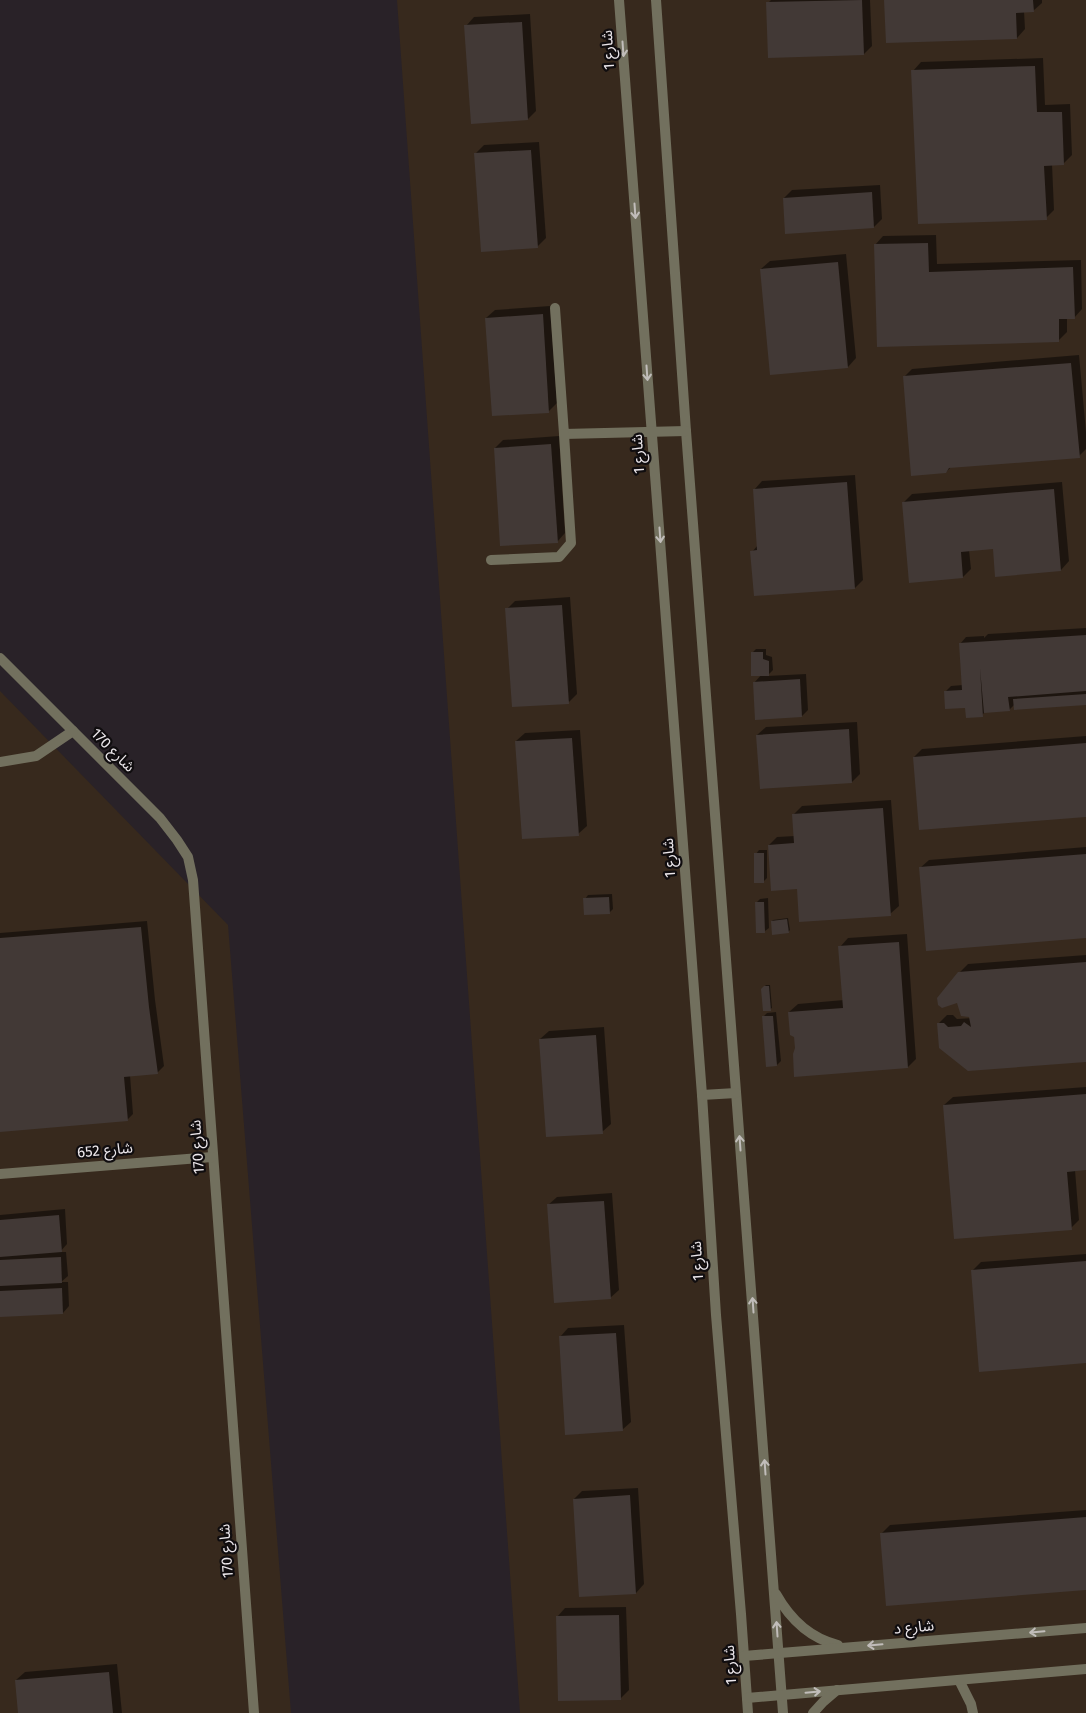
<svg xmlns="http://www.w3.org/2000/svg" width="1086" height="1713" viewBox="0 0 1086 1713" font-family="'Fira Sans','Noto Sans Arabic',sans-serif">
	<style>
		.industrial { fill: #37291d }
		.shadow { fill: #0007 }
		.building { fill: #423936 }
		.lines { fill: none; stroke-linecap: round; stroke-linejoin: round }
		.minor { stroke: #72705e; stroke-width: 10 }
		.oneway { stroke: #c1bdba }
		.labels { text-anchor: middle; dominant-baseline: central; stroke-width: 4.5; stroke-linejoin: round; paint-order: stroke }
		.street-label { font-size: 15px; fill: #ece7eb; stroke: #100d0f }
	</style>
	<rect width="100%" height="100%" fill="#292228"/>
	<g class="industrial">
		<polygon points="397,0 1086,0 1086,1713 520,1713"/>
		<polygon points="0,691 228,925 291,1713 0,1713"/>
	</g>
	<g class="shadow">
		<polygon points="771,0 870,0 872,46 864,54 768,3"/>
		<polygon points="885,0 1042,0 1042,3 1033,11 1024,11 1025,29 1017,38"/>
		<polygon points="530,14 536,111 528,119 466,26 474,17"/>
		<polygon points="1043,58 1045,105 1070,104 1072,155 1063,164 1052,164 1054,210 1046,218 913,71 921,62"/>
		<polygon points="539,142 546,238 537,247 475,154 484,145"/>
		<polygon points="880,185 882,219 874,227 784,198 792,190"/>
		<polygon points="936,235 937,264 1081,260 1082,309 1074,318 1067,318 1067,332 1059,340 875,245 883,236"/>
		<polygon points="846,254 856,358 848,367 761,269 770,261"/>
		<polygon points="550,306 557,403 549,411 486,318 495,310"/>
		<polygon points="1079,355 1086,432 1086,449 1079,456 951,467 946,472 904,377 912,369"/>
		<polygon points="559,436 565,533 557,542 495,448 503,440"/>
		<polygon points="855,475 863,580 855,588 752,552 758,545 754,490 762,481"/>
		<polygon points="1062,482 1069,561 1061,570 994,548 969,550 971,569 963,577 903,503 912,494"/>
		<polygon points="570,597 577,694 569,702 507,609 515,601"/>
		<polygon points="1086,628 1086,703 1015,704 1009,710 986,711 982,715 945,692 951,686 963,685 960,644 966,637 984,636 984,638 988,634"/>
		<polygon points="756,649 766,649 766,655 772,657 773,670 767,676 806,674 808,710 802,716 754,683 762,674 752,653"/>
		<polygon points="857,722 860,774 852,782 757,735 766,727"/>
		<polygon points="580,730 587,826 578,834 516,741 525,733"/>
		<polygon points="1086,736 1086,815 914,757 922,749"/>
		<polygon points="891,800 899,906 890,914 798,888 769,845 777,837 795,836 793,815 802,806"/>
		<polygon points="1086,847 1086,937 920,868 929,860"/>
		<polygon points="759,850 767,850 767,878 763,882 756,854"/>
		<polygon points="612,894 613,909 609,913 585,899 588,895"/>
		<polygon points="768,898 769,928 765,931 756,903 760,899"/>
		<polygon points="788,918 790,930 788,932 772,921 773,920"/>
		<polygon points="147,921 155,1000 164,1066 158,1072 130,1075 133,1114 127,1120 0,1130 0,933"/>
		<polygon points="907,934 916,1059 908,1067 797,1049 789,1012 798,1004 844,1000 840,947 848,938"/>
		<polygon points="1086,955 1086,1061 969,1070 938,1024 947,1015 953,1015 957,1019 973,1018 959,973 968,964"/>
		<polygon points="766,985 770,985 772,1008 770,1009 762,989"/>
		<polygon points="776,1012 781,1061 777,1065 763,1017 767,1013"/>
		<polygon points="604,1027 611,1124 602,1132 540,1039 549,1031"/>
		<polygon points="1086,1087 1086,1169 1075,1170 1079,1220 1071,1228 944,1105 953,1097"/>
		<polygon points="612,1193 619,1290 610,1298 548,1205 557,1197"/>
		<polygon points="65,1209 67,1244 60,1252 66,1252 68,1276 61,1282 68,1282 69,1306 63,1313 0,1315 0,1215"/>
		<polygon points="1086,1254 1086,1362 972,1271 981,1262"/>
		<polygon points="624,1325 631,1422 622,1430 560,1337 568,1328"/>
		<polygon points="638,1488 644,1584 636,1593 574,1499 582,1491"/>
		<polygon points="1086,1510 1086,1589 881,1534 890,1525"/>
		<polygon points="626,1607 629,1690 620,1699 557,1617 565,1608"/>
		<polygon points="117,1664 122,1713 20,1713 16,1680 25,1672"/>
	</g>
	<g class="building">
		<polygon points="862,0 864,55 768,58 766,2"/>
		<polygon points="884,0 1033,0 1034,12 1016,13 1017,39 886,43"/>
		<polygon points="522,22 528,120 471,124 464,25"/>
		<polygon points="1035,66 1037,112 1062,112 1064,165 1044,166 1047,220 918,224 911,70"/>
		<polygon points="531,150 538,248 481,252 474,153"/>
		<polygon points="872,192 874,228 785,234 783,198"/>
		<polygon points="928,243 929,272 1073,267 1075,319 1059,319 1059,342 877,347 874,244"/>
		<polygon points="838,262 848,368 770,375 760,269"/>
		<polygon points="543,314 549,413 492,416 485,318"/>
		<polygon points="1071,363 1080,458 949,468 946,473 911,476 903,376"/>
		<polygon points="551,444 558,543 500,546 494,448"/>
		<polygon points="847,482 855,589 754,596 750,551 757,550 753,489"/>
		<polygon points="1054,489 1061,571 995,577 993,549 961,552 963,578 909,583 902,502"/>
		<polygon points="562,605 569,704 512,707 505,608"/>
		<polygon points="1086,635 1086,691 1008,697 1010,711 984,713 980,668 983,717 966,718 965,708 945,709 944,691 962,690 959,643"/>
		<polygon points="751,652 763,652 763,659 769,661 769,676 751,676"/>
		<polygon points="800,679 802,717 755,720 753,682"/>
		<polygon points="1086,694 1086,705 1014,710 1013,699"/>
		<polygon points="849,729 852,783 760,789 756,735"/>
		<polygon points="572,738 579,836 522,839 515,741"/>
		<polygon points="1086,743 1086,817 919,830 913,757"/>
		<polygon points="883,808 891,916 799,922 797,889 771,891 768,845 794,843 792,814"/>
		<rect x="754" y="853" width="10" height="30"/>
		<polygon points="1086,854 1086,938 926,951 919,867"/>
		<polygon points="609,897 610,914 584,915 583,898"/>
		<polygon points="755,902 764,902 765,933 756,933"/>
		<polygon points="787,919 789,933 772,935 771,921"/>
		<polygon points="141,927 149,1007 158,1074 124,1077 128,1121 0,1132 0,938"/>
		<polygon points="899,942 908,1068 794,1077 793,1054 795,1048 794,1037 790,1035 788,1012 843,1008 838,946"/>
		<polygon points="1086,962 1086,1062 968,1071 939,1048 937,1023 944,1023 948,1027 961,1026 964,1022 971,1027 969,1017 961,1016 957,1003 942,1008 938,1005 937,998 958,972"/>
		<polygon points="764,986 769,986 771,1011 763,1011 761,989"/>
		<polygon points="762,1016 773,1016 777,1066 766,1067"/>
		<polygon points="596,1035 603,1134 546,1137 539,1039"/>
		<polygon points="1086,1094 1086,1170 1067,1172 1072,1230 954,1239 943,1105"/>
		<polygon points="604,1201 611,1299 554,1303 547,1204"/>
		<polygon points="59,1215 62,1252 0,1257 0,1220"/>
		<polygon points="61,1257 62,1283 0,1286 0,1260"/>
		<polygon points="1086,1261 1086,1363 979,1372 971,1270"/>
		<polygon points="62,1288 63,1314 0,1317 0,1291"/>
		<polygon points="616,1333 623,1431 565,1435 559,1336"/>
		<polygon points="630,1495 636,1594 579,1597 573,1499"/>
		<polygon points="1086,1517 1086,1590 886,1606 880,1533"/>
		<polygon points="619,1615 621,1700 558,1701 556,1616"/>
		<polygon points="109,1672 113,1713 18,1713 15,1680"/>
	</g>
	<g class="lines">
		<g class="minor">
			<polyline points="619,0 702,1095 716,1315 741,1614 748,1713"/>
			<polyline points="656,0 686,431 783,1713"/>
			<polyline points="555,308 564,434 686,431"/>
			<polyline points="491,560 559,557 571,543 564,434"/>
			<polyline points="0,658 160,818 177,840 188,857 193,880 254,1713"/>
			<polyline points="0,762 36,756 73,731"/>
			<polyline points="702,1095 736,1093"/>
			<polyline points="0,1174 212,1157"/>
			<path d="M776 1594C790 1619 809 1638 838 1645"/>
			<polyline points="744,1656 1086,1628"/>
			<polyline points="959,1680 971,1704 973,1713"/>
			<polyline points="747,1698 1086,1669"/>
			<polyline points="813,1713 823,1702 837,1690"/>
		</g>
	</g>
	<defs><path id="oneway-shaft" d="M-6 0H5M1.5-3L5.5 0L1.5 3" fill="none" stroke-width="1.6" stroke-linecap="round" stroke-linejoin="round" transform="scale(1.25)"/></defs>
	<g class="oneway">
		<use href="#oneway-shaft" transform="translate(623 49) rotate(86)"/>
		<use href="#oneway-shaft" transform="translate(635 211) rotate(86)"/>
		<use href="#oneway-shaft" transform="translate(647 373) rotate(86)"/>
		<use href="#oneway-shaft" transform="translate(660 535) rotate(86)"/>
		<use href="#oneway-shaft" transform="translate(740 1143) rotate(-94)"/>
		<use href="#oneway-shaft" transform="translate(753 1305) rotate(-94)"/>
		<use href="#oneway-shaft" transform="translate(765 1467) rotate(-94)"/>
		<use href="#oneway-shaft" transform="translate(777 1629) rotate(-94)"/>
		<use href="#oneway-shaft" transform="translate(1037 1632) rotate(175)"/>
		<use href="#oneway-shaft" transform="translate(875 1645) rotate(175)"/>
		<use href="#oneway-shaft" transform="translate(813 1692) rotate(-5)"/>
	</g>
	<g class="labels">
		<g class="street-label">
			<text transform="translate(608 50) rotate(-94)">شارع 1</text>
			<text transform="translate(638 454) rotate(-94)">شارع 1</text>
			<text transform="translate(113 750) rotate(45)">شارع 170</text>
			<text transform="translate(669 858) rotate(-94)">شارع 1</text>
			<text transform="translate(197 1147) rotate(-94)">شارع 170</text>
			<text transform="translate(105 1150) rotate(-5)">شارع 652</text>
			<text transform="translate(697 1261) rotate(-94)">شارع 1</text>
			<text transform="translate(226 1551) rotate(-94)">شارع 170</text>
			<text transform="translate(914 1627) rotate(-5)">شارع د</text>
			<text transform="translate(730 1665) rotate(-94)">شارع 1</text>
		</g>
	</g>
</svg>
